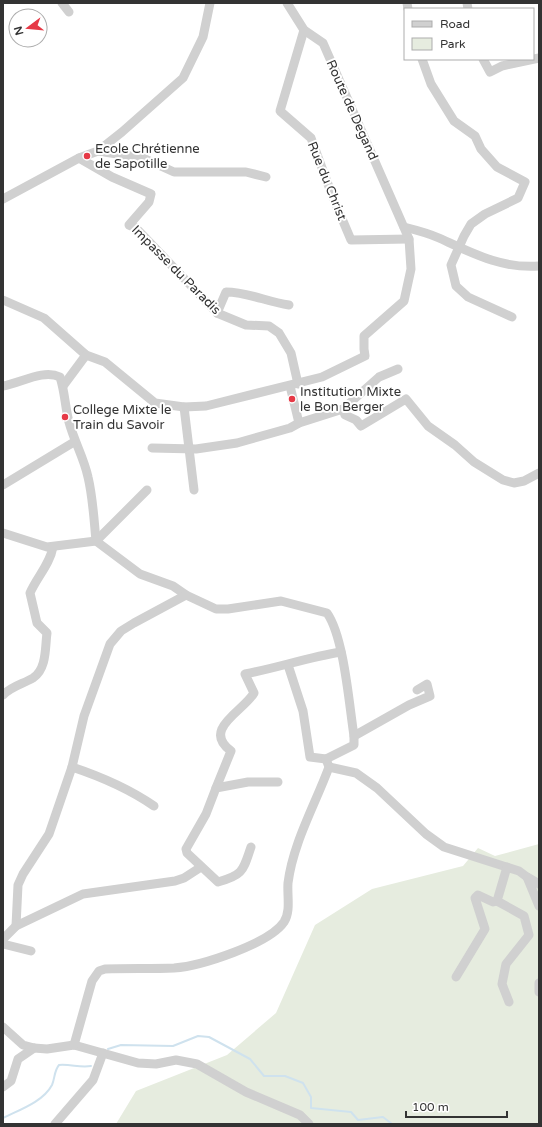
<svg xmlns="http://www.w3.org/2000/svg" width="542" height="1127" viewBox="0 0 542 1127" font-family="'Varela Round',sans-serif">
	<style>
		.green { fill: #e6ecdf }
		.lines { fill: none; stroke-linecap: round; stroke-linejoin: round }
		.stream { stroke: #cfe2ee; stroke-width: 2 }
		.minor { stroke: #d0d0d0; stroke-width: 9 }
		.poi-dot { fill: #e63946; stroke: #fff; stroke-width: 1.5 }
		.labels { text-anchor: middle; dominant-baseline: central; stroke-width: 4; stroke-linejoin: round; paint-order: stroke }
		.street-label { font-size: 13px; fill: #333; stroke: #fff }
		.poi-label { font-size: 13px; fill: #333; stroke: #fff; text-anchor: start }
	</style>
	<rect width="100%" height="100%" fill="#fff"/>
	<polygon class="green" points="539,844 539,1124 116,1124 136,1091 227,1055 276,1013 315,925 372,889 463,866 478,848 495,856"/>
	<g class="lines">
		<g class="stream">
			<polyline points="108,1049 121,1045 173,1046 198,1036 209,1037 250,1059 264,1076 285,1076 303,1083 311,1097 311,1108 351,1112 358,1120 383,1117 392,1124"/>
			<path d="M3 1118C19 1110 43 1102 52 1085 55 1078 54 1071 59 1065 71 1064 80 1068 91 1066"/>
		</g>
		<g class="minor">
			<polyline points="62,3 69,12"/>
			<polyline points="407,3 408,9"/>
			<polyline points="467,3 468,9"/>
			<polyline points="304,30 280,111 311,138 332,195 351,240 409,239"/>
			<polyline points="422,59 431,84 454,121 475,136 481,149 497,167 525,182 518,198 485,214 471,224 464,236 451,265 456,286 468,297 512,317"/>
			<polyline points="483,59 490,72 502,66 539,58"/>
			<polyline points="98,151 143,158 174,172 246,172 266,177"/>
			<polyline points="79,158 112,177 151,194 149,202 129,225 136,228 217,313 246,325 269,326 279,333 291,353 298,384"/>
			<polyline points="3,199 79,158 98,151 122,132 183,78 203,37 210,3"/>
			<path d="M404 227C416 230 428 233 439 238 472 253 502 269 539 266"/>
			<polyline points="3,300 44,318 86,355 105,362 155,403 184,407 206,406 322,377 365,356 364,349 364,336 404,301 411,269 409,239 323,43 304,30 287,3"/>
			<path d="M217 313 226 292C248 292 267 302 289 305"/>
			<path d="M3 386C21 383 43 369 60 377 65 392 65 407 69 422 74 441 84 458 88 477 93 498 94 520 96 541L140 574 173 586 186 595 216 609H228L281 601 327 613C344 637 349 704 354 736V745L326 759 310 757 303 711 288 665"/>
			<polyline points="63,386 86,355"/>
			<polyline points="290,386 299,423"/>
			<polyline points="184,407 194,490"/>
			<polyline points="343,409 345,415 356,420 361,426 406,399 428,426 455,445 474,462 503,480 514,483 524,481 539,473"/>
			<polyline points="152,448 196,449 237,443 290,428 299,423 343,409 379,377 398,369"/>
			<polyline points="3,485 74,442"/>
			<polyline points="3,533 47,547 96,541 147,490"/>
			<path d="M3 695C12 686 23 684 33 678 47 669 45 647 47 633L37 623 30 593C37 577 50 564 53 547"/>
			<polyline points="354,736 409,705 430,696 427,684 417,690"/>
			<path d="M72 767C102 777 128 788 154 806"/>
			<polyline points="329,767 356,773 377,788 426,834 444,847 519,871 527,877 539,906"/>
			<path d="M216 788 231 751C201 729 244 711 254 693L245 674C277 668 309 657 341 652"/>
			<path d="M251 847C243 870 244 875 218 882L187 853 186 849 206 814 216 788 248 782H278"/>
			<polyline points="507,867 497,901 524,916 529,935 506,964 502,984 509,1002"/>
			<polyline points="527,877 539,884"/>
			<polyline points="16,926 18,885 23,874 49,834 72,767 84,716 110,644 121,631 134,623 186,595"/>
			<polyline points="3,939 16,926 83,894 175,881 184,878 201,867"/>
			<polyline points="3,944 31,951"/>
			<polyline points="456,977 485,929 475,898 478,895 493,902 497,901"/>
			<polyline points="539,983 539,992"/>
			<polyline points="3,1027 23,1045 34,1048 47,1049 74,1045 138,1063 156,1064 176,1060 197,1064 246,1092 300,1115 309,1124"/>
			<path d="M74 1045 92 981 99 971 105 969C128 968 151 969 174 968 201 966 269 944 284 922 291 911 287 896 288 883 293 843 315 805 329 767L326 759"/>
			<polyline points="3,1087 11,1081 18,1059 34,1048"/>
			<polyline points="55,1124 93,1080 103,1053"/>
		</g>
	</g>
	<g class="poi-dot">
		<circle cx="87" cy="156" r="4"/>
		<circle cx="292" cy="399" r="4"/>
		<circle cx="65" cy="417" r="4"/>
	</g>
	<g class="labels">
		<g class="street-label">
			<text transform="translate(352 110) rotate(66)">Route de Degand</text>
			<text transform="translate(327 181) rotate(68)">Rue du Christ</text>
			<text transform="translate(176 270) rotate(45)">Impasse du Paradis</text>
		</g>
		<g class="poi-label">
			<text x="95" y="149">Ecole Chrétienne<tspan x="95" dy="15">de Sapotille</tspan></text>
			<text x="300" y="392">Institution Mixte<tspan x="300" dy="15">le Bon Berger</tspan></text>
			<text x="73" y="410">College Mixte le<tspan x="73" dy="15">Train du Savoir</tspan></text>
		</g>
	</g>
	<rect width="542" height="1127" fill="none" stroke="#333333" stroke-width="8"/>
	<rect x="404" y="8" width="130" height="52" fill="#ffffff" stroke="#adadad"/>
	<rect x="412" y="21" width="20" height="6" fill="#d0d0d0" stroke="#adadad"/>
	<text x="440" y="28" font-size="12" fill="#333333">Road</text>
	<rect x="412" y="38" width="20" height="12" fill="#e6ecdf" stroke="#adadad"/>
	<text x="440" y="48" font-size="12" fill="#333333">Park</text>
	<g transform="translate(28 28) rotate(254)"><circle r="19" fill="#ffffff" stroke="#adadad"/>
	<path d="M0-3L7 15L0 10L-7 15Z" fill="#e63946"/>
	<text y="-6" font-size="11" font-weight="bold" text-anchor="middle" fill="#333333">N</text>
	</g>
	<path d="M406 1111v6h101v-6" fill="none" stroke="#333333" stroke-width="2"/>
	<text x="412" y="1111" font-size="12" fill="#333333" stroke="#ffffff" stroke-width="3" paint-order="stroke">100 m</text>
</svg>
